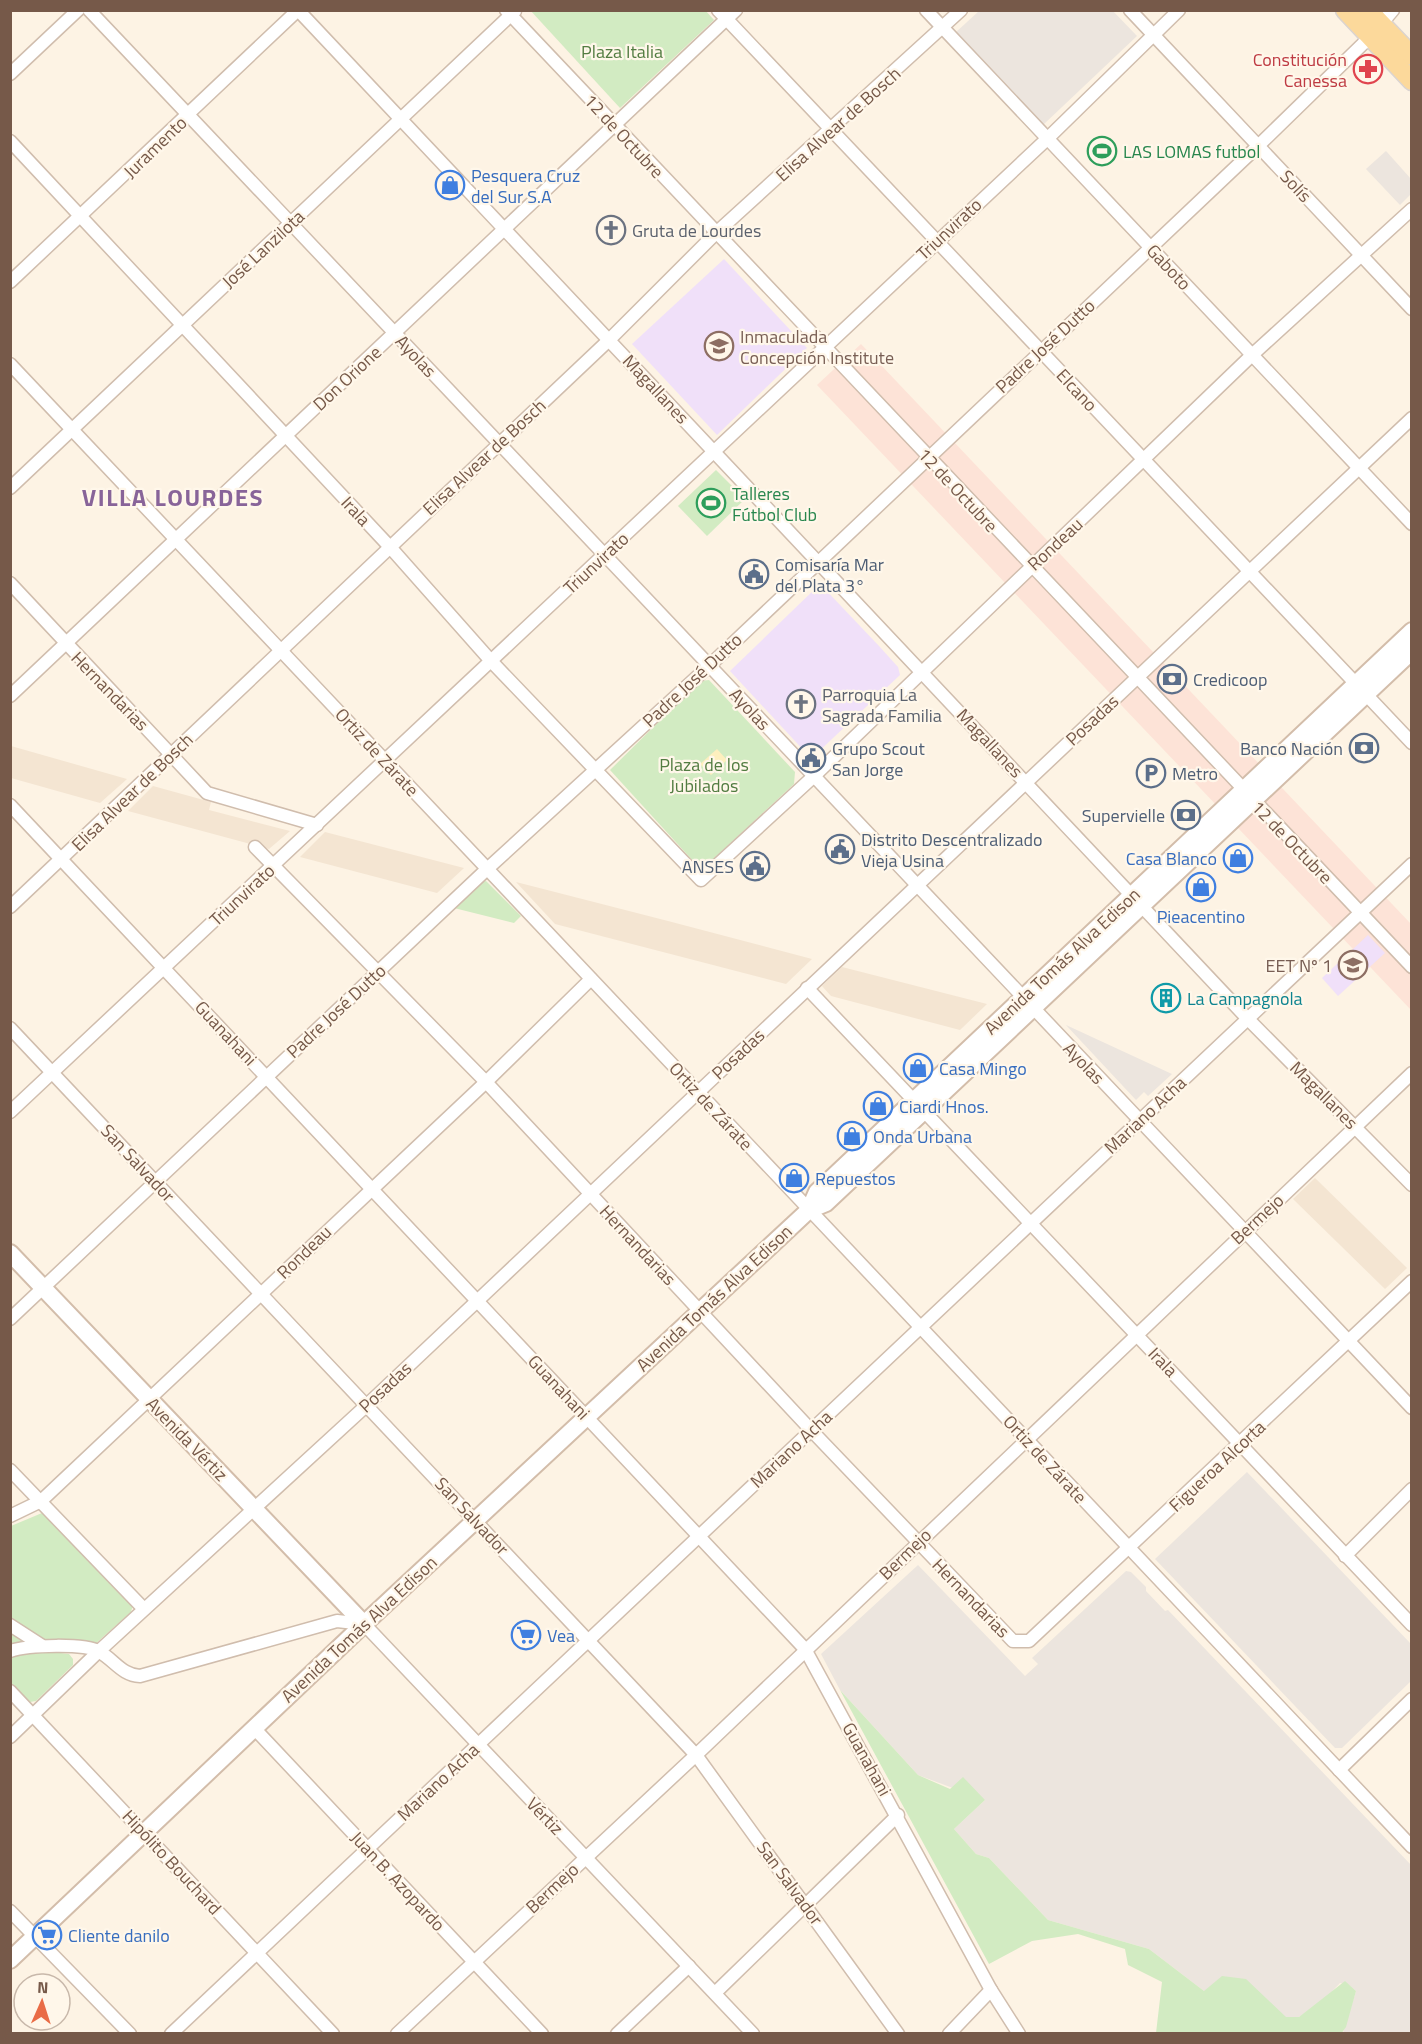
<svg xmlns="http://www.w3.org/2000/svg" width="1422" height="2044" viewBox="0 0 1422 2044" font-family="'Titillium Web',sans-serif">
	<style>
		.residential { fill: #f4e5d2 }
		.commercial { fill: #fde3d7 }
		.industrial { fill: #ece5de }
		.education { fill: #f0e0f9 }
		.green { fill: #d2ebc2 }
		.sand { fill: #fdefbe }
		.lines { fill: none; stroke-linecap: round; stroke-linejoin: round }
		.street-casing { stroke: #d0bdad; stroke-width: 15 }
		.secondary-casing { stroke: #d3bdaa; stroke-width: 20 }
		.primary-casing { stroke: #dbd4d0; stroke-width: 21 }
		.street { stroke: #fff; stroke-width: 12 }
		.secondary { stroke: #fff; stroke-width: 16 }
		.primary { stroke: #fcd99b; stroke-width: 18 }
		.labels { text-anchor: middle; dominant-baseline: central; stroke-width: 4.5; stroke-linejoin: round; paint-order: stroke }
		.park-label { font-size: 18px; fill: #527c41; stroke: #fff7ea }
		.health-label { font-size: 18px; fill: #be3a42; stroke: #fff7ea; text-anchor: end }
		.street-label { font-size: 18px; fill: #765949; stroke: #fff7ea }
		.leisure-label { font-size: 18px; fill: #27864d; stroke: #fff7ea; text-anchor: start }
		.shop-label { font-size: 18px; fill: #366cbe; stroke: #fff7ea; text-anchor: start }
		.worship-label { font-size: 18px; fill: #5b616d; stroke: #fff7ea; text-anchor: start }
		.education-label { font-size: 18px; fill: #785e54; stroke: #fff7ea; text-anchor: start }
		.service-label { font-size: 18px; fill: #4e5e75; stroke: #fff7ea; text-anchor: start }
		.culture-label { font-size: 18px; fill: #0d838f; stroke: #fff7ea; text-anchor: start }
		.district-label { font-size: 24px; font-weight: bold; letter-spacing: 1.5px; fill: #886499; stroke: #fff7ea }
	</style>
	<rect width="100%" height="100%" fill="#fdf3e4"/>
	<g class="residential">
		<polygon points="10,746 11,746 127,779 100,803 11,778"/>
		<polygon points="153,786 211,802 209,810 290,831 269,849 128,811"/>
		<polygon points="325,832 464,868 437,893 300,857"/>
		<polygon points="516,882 668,921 812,959 786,984 555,924"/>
		<polygon points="842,967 987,1004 960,1030 831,996 822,986"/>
		<polygon points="1315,1178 1407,1268 1385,1289 1293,1199"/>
	</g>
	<polygon class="commercial" points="861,344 1411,924 1411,1010 817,385"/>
	<g class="industrial">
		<polygon points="1112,10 1137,36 1043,125 955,33 979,11"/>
		<polygon points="1386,151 1411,179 1411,194 1400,205 1366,169"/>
		<polygon points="1066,1025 1172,1074 1148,1096 1144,1092 1136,1100"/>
		<polygon points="1247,1472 1411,1644 1411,1681 1342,1748 1335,1748 1155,1559"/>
		<polygon points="918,1565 1025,1676 1038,1664 1032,1658 1126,1571 1131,1572 1146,1587 1146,1591 1165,1611 1168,1610 1411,1865 1411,2033 1343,2033 1356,1991 1349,1985 1340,1983 1322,2002 1299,2017 1284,2018 1204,1991 1149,1949 1048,1920 989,1858 976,1854 954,1829 985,1800 918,1775 840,1690 821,1654"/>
	</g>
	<g class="education">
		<polygon points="724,259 807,348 717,435 632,344"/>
		<polygon points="818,586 822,586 879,646 898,667 900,675 815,755 807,754 730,671"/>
		<polygon points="1368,935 1385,953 1338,996 1322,978"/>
	</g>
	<g class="green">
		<polygon points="530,10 705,10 714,20 620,108"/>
		<polygon points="716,470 745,499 707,536 678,506"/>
		<polygon points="709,680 795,772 794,784 711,861 703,865 694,862 610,770 700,681"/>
		<polygon points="486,881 521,916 514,923 454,908 481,882"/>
		<polygon points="42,1513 133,1605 131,1612 94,1645 31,1641 11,1645 11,1526"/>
		<polygon points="44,1651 69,1654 73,1659 73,1665 36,1701 30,1702 11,1684 10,1657"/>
		<polygon points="840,1690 918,1775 950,1789 963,1777 985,1800 954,1829 976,1854 989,1858 1048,1920 1149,1949 1204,1991 1222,1976 1246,1979 1286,2017 1299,2017 1345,1981 1356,1991 1346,2027 1341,2034 1156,2033 1162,1982 1128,1965 1125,1949 1078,1934 1032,1941 989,1964"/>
	</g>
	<polygon class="sand" points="717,749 727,760 711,775 700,764"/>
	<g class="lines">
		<g class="street-casing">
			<g id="street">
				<polyline points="89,10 1412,1408"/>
				<polyline points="298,10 1247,1018 1412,1185"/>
				<polyline points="506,10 1412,967"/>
				<polyline points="718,10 1412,743"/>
				<polyline points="926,10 1412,524"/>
				<polyline points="1130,10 1412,309"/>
				<polyline points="10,74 78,10"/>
				<polyline points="10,141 390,547 491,661 701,880 813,777 1252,355 1412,209"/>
				<polyline points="10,282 298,10"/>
				<polyline points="10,364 1412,1847"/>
				<polyline points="10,488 515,11"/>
				<polyline points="10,583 207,793 317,825"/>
				<polyline points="10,696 736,10"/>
				<polyline points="10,805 805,1649 991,1990 1019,2034"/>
				<polyline points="255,847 486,1082 811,1430 1013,1641 1029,1641 1412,1281"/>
				<polyline points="10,907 609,340 716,233 961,10"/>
				<polyline points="807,988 1412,1625"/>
				<polyline points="10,1028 696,1755 898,2034"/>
				<polyline points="10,1112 1047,139 1179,10"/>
				<polyline points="10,1319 486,870 709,666 1258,146 1370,37 1393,10"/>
				<polyline points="10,1470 144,1609"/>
				<polyline points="10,1516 41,1501 486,1082 591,979"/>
				<polyline points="1345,1556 1412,1489"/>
				<polyline points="10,1625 41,1645"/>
				<path d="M10 1651C28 1645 85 1643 100 1652 115 1661 122 1675 140 1676L337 1621 364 1624 753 2034"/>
				<polyline points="10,1691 333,2034"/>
				<polyline points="254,1728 542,2034"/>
				<polyline points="10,1737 99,1651 367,1405 1412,418"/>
				<polyline points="1339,1770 1412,1699"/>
				<polyline points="10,1911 130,2034"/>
				<polyline points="715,1993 898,1815"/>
				<polyline points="171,2034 1412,864"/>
				<polyline points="397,2034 696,1755 1412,1073"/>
				<polyline points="617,2034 689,1966"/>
				<polyline points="949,2034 991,1990"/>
			</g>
		</g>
		<g class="secondary-casing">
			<g id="secondary">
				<polyline points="809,1210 826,1203 1412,651"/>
				<polyline points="10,1253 364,1624"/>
				<polyline points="10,1960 364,1624 809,1210 817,1192 1412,631"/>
			</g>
		</g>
		<g class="primary-casing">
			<g id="primary">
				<polyline points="1345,10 1412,81"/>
				<polyline points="1368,10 1412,56"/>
			</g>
		</g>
		<use href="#street" class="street"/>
		<use href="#secondary" class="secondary"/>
		<use href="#primary" class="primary"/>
	</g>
	<defs>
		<g id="pharmacy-ring" transform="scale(1.5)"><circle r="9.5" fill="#fff7ea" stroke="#e0444e" stroke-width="1.5"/><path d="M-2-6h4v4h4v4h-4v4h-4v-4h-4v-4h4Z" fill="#e0444e"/></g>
		<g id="stadium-ring" transform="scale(1.5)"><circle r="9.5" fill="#fff7ea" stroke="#2e9e5b" stroke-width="1.5"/><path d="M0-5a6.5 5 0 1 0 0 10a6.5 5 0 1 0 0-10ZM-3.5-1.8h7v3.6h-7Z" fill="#2e9e5b"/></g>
		<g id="shop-ring" transform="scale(1.5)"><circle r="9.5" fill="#fff7ea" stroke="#3f7fe0" stroke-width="1.5"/><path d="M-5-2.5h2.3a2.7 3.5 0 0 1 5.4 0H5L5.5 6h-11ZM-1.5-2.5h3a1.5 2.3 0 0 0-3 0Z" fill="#3f7fe0"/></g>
		<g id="church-ring" transform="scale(1.5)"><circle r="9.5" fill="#fff7ea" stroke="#6b7280" stroke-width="1.5"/><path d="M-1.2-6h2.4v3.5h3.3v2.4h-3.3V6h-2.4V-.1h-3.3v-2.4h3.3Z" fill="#6b7280"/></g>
		<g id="school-ring" transform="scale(1.5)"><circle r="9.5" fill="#fff7ea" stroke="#8d6e63" stroke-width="1.5"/><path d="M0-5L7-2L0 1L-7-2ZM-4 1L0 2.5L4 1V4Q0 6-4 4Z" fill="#8d6e63"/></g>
		<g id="civic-ring" transform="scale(1.5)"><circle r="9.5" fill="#fff7ea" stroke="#5c6f8a" stroke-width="1.5"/><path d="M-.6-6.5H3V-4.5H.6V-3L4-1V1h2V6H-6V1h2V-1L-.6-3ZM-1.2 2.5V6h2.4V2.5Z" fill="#5c6f8a"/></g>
		<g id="bank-ring" transform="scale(1.5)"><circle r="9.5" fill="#fff7ea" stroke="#5c6f8a" stroke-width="1.5"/><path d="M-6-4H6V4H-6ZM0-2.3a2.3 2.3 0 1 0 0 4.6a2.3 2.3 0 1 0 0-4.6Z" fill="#5c6f8a"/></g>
		<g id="parking-ring" transform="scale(1.5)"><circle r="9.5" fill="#fff7ea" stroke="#5c6f8a" stroke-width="1.5"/><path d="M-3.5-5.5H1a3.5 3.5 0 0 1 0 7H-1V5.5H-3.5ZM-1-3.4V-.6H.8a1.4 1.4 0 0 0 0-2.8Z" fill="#5c6f8a"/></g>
		<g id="building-ring" transform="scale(1.5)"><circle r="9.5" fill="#fff7ea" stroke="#0f9aa8" stroke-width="1.5"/><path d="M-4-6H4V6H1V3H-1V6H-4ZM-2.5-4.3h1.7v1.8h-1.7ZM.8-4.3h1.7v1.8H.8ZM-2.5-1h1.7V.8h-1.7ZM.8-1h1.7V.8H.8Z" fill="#0f9aa8"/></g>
		<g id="supermarket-ring" transform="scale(1.5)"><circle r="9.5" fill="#fff7ea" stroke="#3f7fe0" stroke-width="1.5"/><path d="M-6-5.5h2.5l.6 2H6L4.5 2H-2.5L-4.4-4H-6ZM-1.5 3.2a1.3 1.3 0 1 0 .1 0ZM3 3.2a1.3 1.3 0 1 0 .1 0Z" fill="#3f7fe0"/></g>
	</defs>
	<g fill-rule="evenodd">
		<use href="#pharmacy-ring" x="1368" y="69"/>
		<use href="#stadium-ring" x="1102" y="151"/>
		<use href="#shop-ring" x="450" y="185"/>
		<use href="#church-ring" x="611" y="230"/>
		<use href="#school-ring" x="719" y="346"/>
		<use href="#stadium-ring" x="711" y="503"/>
		<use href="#civic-ring" x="754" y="574"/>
		<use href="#bank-ring" x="1172" y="679"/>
		<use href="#church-ring" x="801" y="704"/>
		<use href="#bank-ring" x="1364" y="748"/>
		<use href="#civic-ring" x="811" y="758"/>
		<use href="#parking-ring" x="1151" y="773"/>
		<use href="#bank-ring" x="1186" y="815"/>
		<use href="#civic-ring" x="840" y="849"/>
		<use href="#shop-ring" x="1238" y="858"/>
		<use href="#civic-ring" x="755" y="866"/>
		<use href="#shop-ring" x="1201" y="887"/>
		<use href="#school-ring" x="1353" y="965"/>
		<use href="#building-ring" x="1166" y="998"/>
		<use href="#shop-ring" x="918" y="1068"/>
		<use href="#shop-ring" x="878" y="1106"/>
		<use href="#shop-ring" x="852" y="1136"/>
		<use href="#shop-ring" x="794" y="1178"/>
		<use href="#supermarket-ring" x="526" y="1635"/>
		<use href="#supermarket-ring" x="47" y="1935"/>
	</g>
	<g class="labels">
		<g class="park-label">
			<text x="622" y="51">Plaza Italia</text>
			<text x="704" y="764">Plaza de los<tspan x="704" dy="21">Jubilados</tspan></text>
		</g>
		<g class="health-label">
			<text x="1347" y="59">Constitución<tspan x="1347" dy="21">Canessa</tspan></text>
		</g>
		<g class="street-label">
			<text transform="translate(838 124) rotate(-42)">Elisa Alvear de Bosch</text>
			<text transform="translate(624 136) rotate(47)">12 de Octubre</text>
			<text transform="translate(155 147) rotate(-44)">Juramento</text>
			<text transform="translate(1296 186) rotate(47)">Solís</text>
			<text transform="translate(949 229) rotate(-43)">Triunvirato</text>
			<text transform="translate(263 249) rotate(-43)">José Lanzilota</text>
			<text transform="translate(1169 267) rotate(47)">Gaboto</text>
			<text transform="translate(1045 346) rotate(-43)">Padre José Dutto</text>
			<text transform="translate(416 356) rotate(47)">Ayolas</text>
			<text transform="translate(347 378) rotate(-43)">Don Orione</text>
			<text transform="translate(656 389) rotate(47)">Magallanes</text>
			<text transform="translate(1077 390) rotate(47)">Elcano</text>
			<text transform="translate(484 457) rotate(-43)">Elisa Alvear de Bosch</text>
			<text transform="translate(958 490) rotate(47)">12 de Octubre</text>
			<text transform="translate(356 511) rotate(47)">Irala</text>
			<text transform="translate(1055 544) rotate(-43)">Rondeau</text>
			<text transform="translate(596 563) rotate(-43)">Triunvirato</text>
			<text transform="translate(692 680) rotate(-43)">Padre José Dutto</text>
			<text transform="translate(110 691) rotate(46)">Hernandarias</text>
			<text transform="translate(750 709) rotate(47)">Ayolas</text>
			<text transform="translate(1092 720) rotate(-43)">Posadas</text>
			<text transform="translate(990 743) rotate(47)">Magallanes</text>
			<text transform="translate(377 752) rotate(47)">Ortiz de Zárate</text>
			<text transform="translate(132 792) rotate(-44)">Elisa Alvear de Bosch</text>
			<text transform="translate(1292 842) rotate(46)">12 de Octubre</text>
			<text transform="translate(242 895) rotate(-43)">Triunvirato</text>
			<text transform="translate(1062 961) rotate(-43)">Avenida Tomás Alva Edison</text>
			<text transform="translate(336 1011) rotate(-43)">Padre José Dutto</text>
			<text transform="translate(226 1033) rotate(47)">Guanahani</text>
			<text transform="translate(738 1054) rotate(-43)">Posadas</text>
			<text transform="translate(1084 1063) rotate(46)">Ayolas</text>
			<text transform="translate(1324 1095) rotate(45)">Magallanes</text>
			<text transform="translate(711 1106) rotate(47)">Ortiz de Zárate</text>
			<text transform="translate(1145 1115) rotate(-43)">Mariano Acha</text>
			<text transform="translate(138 1163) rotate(47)">San Salvador</text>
			<text transform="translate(1257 1219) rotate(-43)">Bermejo</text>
			<text transform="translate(638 1245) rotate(47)">Hernandarias</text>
			<text transform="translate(304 1252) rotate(-44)">Rondeau</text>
			<text transform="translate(714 1298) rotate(-43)">Avenida Tomás Alva Edison</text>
			<text transform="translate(1163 1362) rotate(46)">Irala</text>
			<text transform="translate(385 1387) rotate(-43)">Posadas</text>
			<text transform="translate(559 1387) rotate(47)">Guanahani</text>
			<text transform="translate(187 1439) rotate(46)">Avenida Vértiz</text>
			<text transform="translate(791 1449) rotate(-43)">Mariano Acha</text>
			<text transform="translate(1045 1459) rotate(47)">Ortiz de Zárate</text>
			<text transform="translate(1217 1466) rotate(-43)">Figueroa Alcorta</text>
			<text transform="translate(472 1516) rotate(47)">San Salvador</text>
			<text transform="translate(905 1554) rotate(-44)">Bermejo</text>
			<text transform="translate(971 1598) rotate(46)">Hernandarias</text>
			<text transform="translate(359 1629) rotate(-43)">Avenida Tomás Alva Edison</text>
			<text transform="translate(867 1759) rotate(61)">Guanahani</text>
			<text transform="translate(438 1782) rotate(-43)">Mariano Acha</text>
			<text transform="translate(545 1816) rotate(46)">Vértiz</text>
			<text transform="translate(172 1862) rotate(47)">Hipólito Bouchard</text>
			<text transform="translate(398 1881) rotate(47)">Juan B. Azopardo</text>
			<text transform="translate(790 1883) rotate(54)">San Salvador</text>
			<text transform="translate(552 1888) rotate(-43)">Bermejo</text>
		</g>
		<g class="leisure-label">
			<text x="1123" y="151">LAS LOMAS futbol</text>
			<text x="732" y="493">Talleres<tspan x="732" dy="21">Fútbol Club</tspan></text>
		</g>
		<g class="shop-label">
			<text x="471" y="175">Pesquera Cruz<tspan x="471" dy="21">del Sur S.A</tspan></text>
			<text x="1217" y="858" text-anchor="end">Casa Blanco</text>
			<text x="1201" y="916" text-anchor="middle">Pieacentino</text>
			<text x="939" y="1068">Casa Mingo</text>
			<text x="899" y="1106">Ciardi Hnos.</text>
			<text x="873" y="1136">Onda Urbana</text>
			<text x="815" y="1178">Repuestos</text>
			<text x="547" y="1635">Vea</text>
			<text x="68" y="1935">Cliente danilo</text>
		</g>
		<g class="worship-label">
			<text x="632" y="230">Gruta de Lourdes</text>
			<text x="822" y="694">Parroquia La<tspan x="822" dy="21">Sagrada Familia</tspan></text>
		</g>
		<g class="education-label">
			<text x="740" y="336">Inmaculada<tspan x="740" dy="21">Concepción Institute</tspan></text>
			<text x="1332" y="965" text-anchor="end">EET Nº 1</text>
		</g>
		<g class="service-label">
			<text x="775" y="564">Comisaría Mar<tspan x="775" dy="21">del Plata 3°</tspan></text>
			<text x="1193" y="679">Credicoop</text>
			<text x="832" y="748">Grupo Scout<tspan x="832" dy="21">San Jorge</tspan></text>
			<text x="1343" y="748" text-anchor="end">Banco Nación</text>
			<text x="1172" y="773">Metro</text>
			<text x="1165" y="815" text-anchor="end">Supervielle</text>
			<text x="861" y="839">Distrito Descentralizado<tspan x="861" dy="21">Vieja Usina</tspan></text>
			<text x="734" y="866" text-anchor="end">ANSES</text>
		</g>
		<g class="culture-label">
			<text x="1187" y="998">La Campagnola</text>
		</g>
		<g class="district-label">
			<text x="173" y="497">VILLA LOURDES</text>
		</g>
	</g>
	<rect width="1422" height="2044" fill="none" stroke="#765949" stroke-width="24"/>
	<g transform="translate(42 2002) rotate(3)"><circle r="28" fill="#fff7ea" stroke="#c8b8aa" stroke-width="1.5"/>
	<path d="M0-4.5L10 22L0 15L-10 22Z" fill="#e96c46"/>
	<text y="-9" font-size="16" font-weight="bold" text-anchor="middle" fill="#765949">N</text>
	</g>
</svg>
